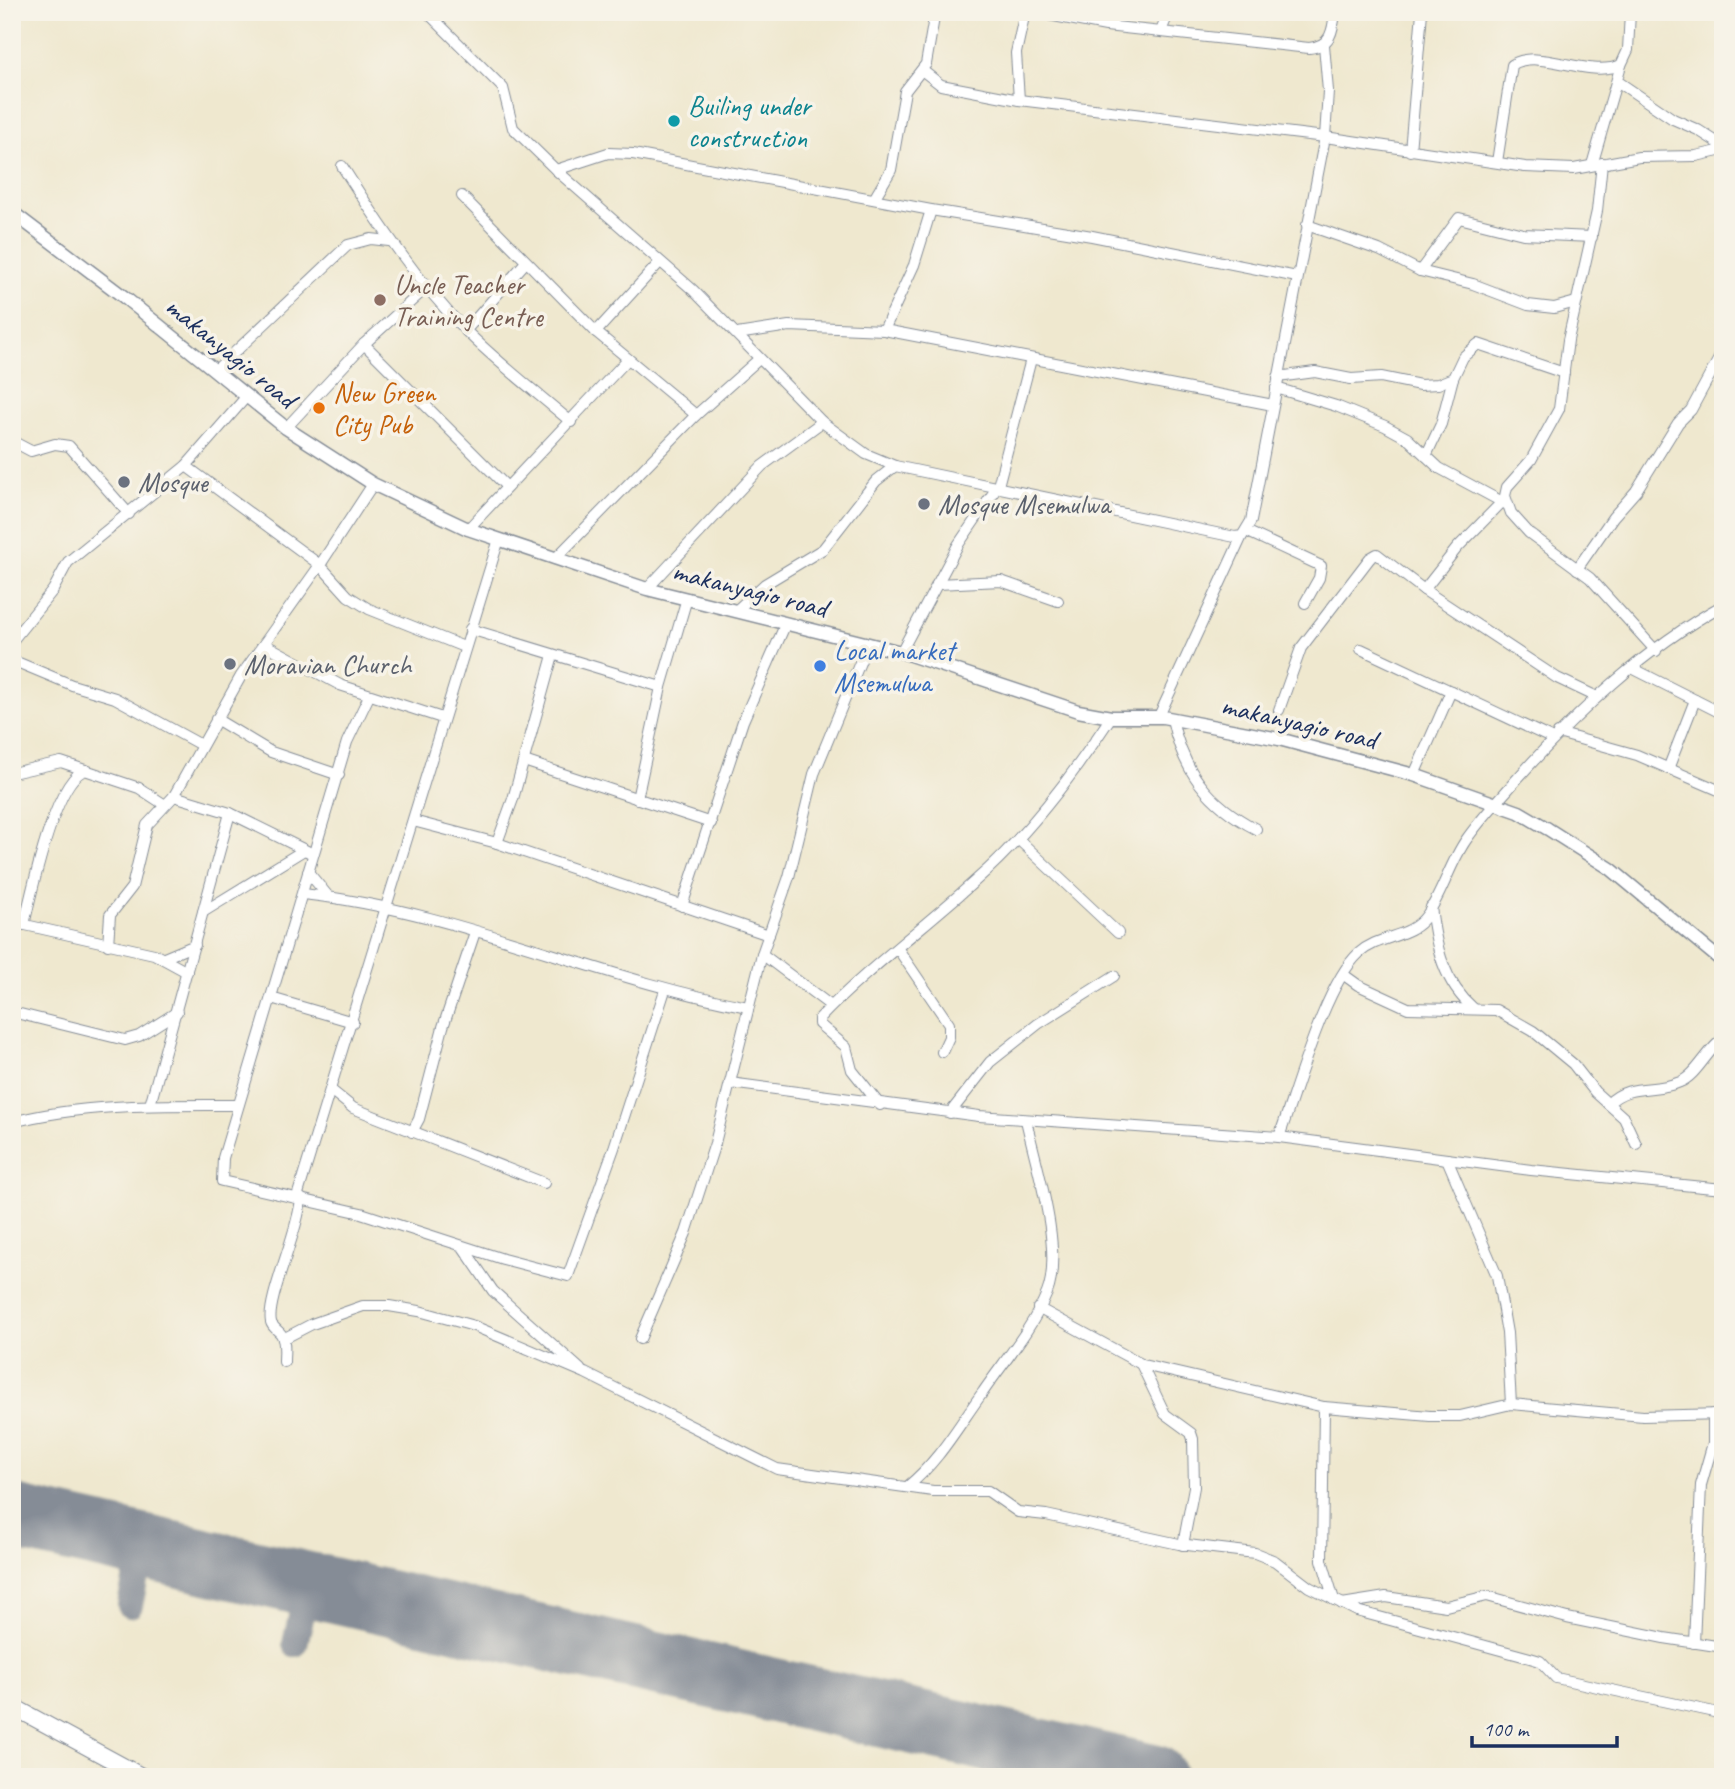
<svg xmlns="http://www.w3.org/2000/svg" width="1735" height="1789" viewBox="0 0 1735 1789" font-family="Caveat,sans-serif">
	<style>
		.lines { fill: none; stroke-linecap: round; stroke-linejoin: round }
		.taxiway { stroke: #858c96; stroke-width: 26 }
		.runway { stroke: #858c96; stroke-width: 65 }
		.minor-casing { stroke: #858c96; stroke-width: 12 }
		.tertiary-casing { stroke: #858c96; stroke-width: 15 }
		.primary-casing { stroke: #858c96; stroke-width: 18 }
		.minor { stroke: #fff; stroke-width: 10 }
		.tertiary { stroke: #fff; stroke-width: 12 }
		.primary { stroke: #fff; stroke-width: 16 }
		.culture-dot { fill: #0f9aa8; stroke: #f7f3e8; stroke-width: 2.5 }
		.education-dot { fill: #8d6e63; stroke: #f7f3e8; stroke-width: 2.5 }
		.food-dot { fill: #e8710a; stroke: #f7f3e8; stroke-width: 2.5 }
		.worship-dot { fill: #6b7280; stroke: #f7f3e8; stroke-width: 2.5 }
		.shop-dot { fill: #3f7fe0; stroke: #f7f3e8; stroke-width: 2.5 }
		.labels { text-anchor: middle; dominant-baseline: central; stroke-width: 7; stroke-linejoin: round; paint-order: stroke }
		.culture-label { font-size: 28px; fill: #0d838f; stroke: #f7f3e8; text-anchor: start }
		.education-label { font-size: 28px; fill: #785e54; stroke: #f7f3e8; text-anchor: start }
		.street-label { font-size: 28px; fill: #1b2f5e; stroke: #f7f3e8 }
		.food-label { font-size: 28px; fill: #c56008; stroke: #f7f3e8; text-anchor: start }
		.worship-label { font-size: 28px; fill: #5b616d; stroke: #f7f3e8; text-anchor: start }
		.shop-label { font-size: 28px; fill: #366cbe; stroke: #f7f3e8; text-anchor: start }
	</style>
	<rect width="100%" height="100%" fill="#f7f3e8"/>
	<filter id="ink" filterUnits="userSpaceOnUse"><feTurbulence type="fractalNoise" baseFrequency=".0143" numOctaves="2"/><feDisplacementMap in="SourceGraphic" scale="14" xChannelSelector="R" yChannelSelector="G"/><feConvolveMatrix kernelMatrix="1 2 1 2 8 2 1 2 1" color-interpolation-filters="sRGB"/></filter>
	<filter id="wash" filterUnits="userSpaceOnUse"><feTurbulence type="fractalNoise" baseFrequency=".00686" numOctaves="4" result="noise"/><feDisplacementMap in="SourceGraphic" scale="28" xChannelSelector="R" yChannelSelector="G"/><feGaussianBlur stdDeviation="1.57" result="paint"/><feColorMatrix in="noise" values="0 0 0 0 0 0 0 0 0 0 0 0 0 0 0 0 0 1.4 0 .05"/><feComposite in="paint" operator="in"/></filter>
	<g filter="url(#wash)">
		<rect width="100%" height="100%" fill="#efe8cf"/>
		<g class="lines">
			<g class="taxiway">
				<polyline points="130,1605 142,1547"/>
				<polyline points="295,1644 308,1585"/>
			</g>
			<polyline class="runway" points="12,1517 1154,1777"/>
		</g>
	</g>
	<g filter="url(#ink)">
		<g class="lines">
			<g class="minor-casing">
				<g id="minor">
					<polyline points="427,12 503,88 513,128 556,170 693,290 822,422 866,454 895,466 1235,537 1242,536 1251,521 1325,137 1328,91 1324,45"/>
					<path d="M1033 12 1106 26 1309 48C1331 46 1333 31 1335 12"/>
					<polyline points="1161,31 1169,12"/>
					<polyline points="923,71 941,85 1019,100 1325,137 1525,167 1574,169 1639,157 1696,156 1723,150"/>
					<polyline points="1617,81 1673,119 1698,130 1723,146"/>
					<polyline points="1019,100 1016,53 1025,12"/>
					<polyline points="1410,151 1422,12"/>
					<path d="M1497 162 1512 65C1538 47 1587 79 1621 65L1628 50 1630 12"/>
					<polyline points="1602,163 1597,211 1568,340 1559,409 1531,460 1507,487 1505,496 1511,513 1529,533 1590,578 1656,651"/>
					<polyline points="1592,165 1621,65"/>
					<path d="M342 166C379 224 416 280 465 330 498 363 536 392 571 422"/>
					<polyline points="556,170 608,153 633,154 931,210 1092,236 1297,277"/>
					<polyline points="462,196 596,332 696,415"/>
					<polyline points="874,199 891,170 905,91 926,64 935,12"/>
					<polyline points="1307,225 1379,250 1420,271 1473,284 1528,305 1554,308 1576,302"/>
					<polyline points="1420,271 1459,218 1523,234 1592,237"/>
					<polyline points="466,330 525,263"/>
					<polyline points="884,330 914,265 931,210"/>
					<polyline points="596,332 660,262"/>
					<polyline points="737,334 789,326 884,330 1273,405"/>
					<polyline points="364,344 507,487"/>
					<polyline points="216,370 348,245 371,239 389,241"/>
					<polyline points="1278,377 1315,372 1351,379 1381,377 1420,385 1438,384 1453,378 1463,357 1478,344 1564,373"/>
					<polyline points="1276,388 1336,406 1385,426 1407,438 1439,468 1506,504"/>
					<polyline points="286,428 364,344 427,287"/>
					<polyline points="12,441 31,451 55,444 69,446 129,514"/>
					<polyline points="1426,456 1441,424 1453,378"/>
					<polyline points="186,466 320,565 348,596 369,609 464,647"/>
					<polyline points="468,529 628,359"/>
					<polyline points="1246,531 1321,566 1319,578 1305,603"/>
					<polyline points="555,559 696,415 759,359"/>
					<polyline points="1577,569 1613,517 1636,491 1678,423 1691,410 1723,351"/>
					<polyline points="937,584 1001,581 1058,601"/>
					<polyline points="647,589 762,466 822,422"/>
					<polyline points="1424,590 1457,548 1502,502"/>
					<polyline points="738,609 765,584 823,549 876,481 895,466"/>
					<polyline points="470,629 661,687"/>
					<polyline points="12,641 53,590 68,562 186,466 247,396"/>
					<polyline points="264,644 340,685 442,718"/>
					<polyline points="1361,649 1553,739"/>
					<polyline points="901,652 958,545 998,486 1031,359"/>
					<polyline points="12,660 72,685 115,698 201,745"/>
					<polyline points="1632,668 1723,714"/>
					<polyline points="369,696 347,742 223,1158 222,1181 361,1213 503,1259 568,1276 614,1148 665,990"/>
					<polyline points="1279,710 1301,648 1370,558 1377,554 1424,590 1557,678 1595,696"/>
					<polyline points="1159,716 1242,536"/>
					<polyline points="216,719 271,752 339,775"/>
					<path d="M1172 719C1183 771 1208 804 1256 829"/>
					<polyline points="1558,733 1637,755 1723,792"/>
					<polyline points="524,761 711,823"/>
					<polyline points="1668,769 1695,700"/>
					<polyline points="12,773 61,762 139,788 165,805"/>
					<polyline points="1414,775 1451,691"/>
					<polyline points="174,796 230,813 313,854"/>
					<polyline points="637,799 661,687 687,598"/>
					<polyline points="413,821 497,843 769,935"/>
					<polyline points="1018,839 1118,933"/>
					<polyline points="497,843 513,799 553,655"/>
					<polyline points="308,872 328,896"/>
					<path d="M303 894C455 910 597 979 748 1007"/>
					<polyline points="682,906 743,721 786,623"/>
					<path d="M1431 907C1436 947 1443 982 1474 1009"/>
					<polyline points="203,912 304,850"/>
					<polyline points="12,922 154,954 187,972"/>
					<path d="M24 925C31 895 55 777 86 770"/>
					<polyline points="108,945 110,915 132,887 147,825 174,796 241,676 320,565 373,484"/>
					<polyline points="898,949 949,1024 949,1037 942,1052"/>
					<polyline points="762,954 831,1006"/>
					<polyline points="164,958 195,945"/>
					<polyline points="1344,975 1358,985 1408,1008 1496,1010 1533,1031 1573,1064 1595,1092 1624,1118 1636,1144"/>
					<polyline points="271,998 353,1022"/>
					<polyline points="12,1012 125,1040 139,1036 177,1012"/>
					<polyline points="730,1083 979,1116 1279,1137 1531,1170 1723,1189"/>
					<polyline points="332,1091 353,1108 544,1183"/>
					<path d="M1608 1104C1629 1082 1656 1093 1680 1082 1697 1075 1707 1050 1723 1039"/>
					<polyline points="150,1105 230,813"/>
					<path d="M880 1105 852 1070 846 1047 819 1024V1019C866 970 924 927 975 881 1028 835 1073 775 1111 717"/>
					<polyline points="950,1113 990,1062 1038,1024 1114,976"/>
					<path d="M12 1122C86 1103 162 1105 238 1105"/>
					<polyline points="412,1132 419,1119 443,1027 475,932"/>
					<path d="M1279 1137C1296 1091 1325 984 1359 953 1381 934 1410 939 1427 915 1443 892 1450 863 1466 840 1481 818 1500 799 1517 779 1577 712 1644 649 1723 605"/>
					<polyline points="1447,1159 1497,1276 1507,1333 1511,1404"/>
					<polyline points="297,1197 499,539"/>
					<polyline points="463,1247 493,1291 580,1369"/>
					<polyline points="1038,1308 1143,1365 1324,1407 1430,1416 1460,1416 1511,1404 1643,1416 1723,1414"/>
					<polyline points="283,1339 312,1324 363,1306 389,1306 419,1311 474,1326 585,1373 777,1469 933,1491 988,1491 1018,1512 1046,1515 1179,1544 1255,1553 1275,1561 1309,1587 1357,1611 1530,1658 1540,1661 1556,1678 1723,1714"/>
					<polyline points="640,1339 686,1233 715,1143 762,954 789,877 814,774 868,643"/>
					<path d="M284 1362C284 1352 286 1342 281 1334 278 1330 272 1327 271 1322 266 1301 299 1230 301 1198"/>
					<polyline points="1141,1364 1165,1414 1191,1433 1193,1439 1194,1487 1183,1545"/>
					<polyline points="1324,1407 1322,1560 1334,1600"/>
					<path d="M907 1487C940 1460 958 1426 983 1392 1005 1360 1032 1329 1047 1293 1064 1250 1036 1165 1026 1120"/>
					<polyline points="1342,1604 1386,1597 1446,1606 1487,1596 1567,1618 1664,1638 1723,1647"/>
					<polyline points="1694,1643 1701,1485 1713,1443 1713,1414"/>
				</g>
			</g>
			<g class="tertiary-casing">
				<polyline id="tertiary" points="12,212 124,297 286,428 373,484 468,529 647,589 901,652 1078,711 1111,717 1163,717 1279,739 1414,775 1519,812 1548,829 1611,869 1723,962"/>
			</g>
			<g class="primary-casing">
				<polyline id="primary" points="12,1706 143,1777"/>
			</g>
			<use href="#minor" class="minor"/>
			<use href="#tertiary" class="tertiary"/>
			<use href="#primary" class="primary"/>
		</g>
	</g>
	<circle class="culture-dot" cx="674" cy="121" r="7"/>
	<circle class="education-dot" cx="380" cy="300" r="7"/>
	<circle class="food-dot" cx="319" cy="408" r="7"/>
	<g class="worship-dot">
		<circle cx="124" cy="482" r="7"/>
		<circle cx="924" cy="504" r="7"/>
		<circle cx="230" cy="664" r="7"/>
	</g>
	<circle class="shop-dot" cx="820" cy="666" r="7"/>
	<g class="labels">
		<g class="culture-label">
			<text x="688" y="105">Builing under<tspan x="688" dy="32">construction</tspan></text>
		</g>
		<g class="education-label">
			<text x="394" y="284">Uncle Teacher<tspan x="394" dy="32">Training Centre</tspan></text>
		</g>
		<g class="street-label">
			<text transform="translate(231 352) rotate(39)">makanyagio road</text>
			<text transform="translate(750 589) rotate(14)">makanyagio road</text>
			<text transform="translate(1299 722) rotate(13)">makanyagio road</text>
		</g>
		<g class="food-label">
			<text x="333" y="392">New Green<tspan x="333" dy="32">City Pub</tspan></text>
		</g>
		<g class="worship-label">
			<text x="138" y="482">Mosque</text>
			<text x="938" y="504">Mosque Msemulwa</text>
			<text x="244" y="664">Moravian Church</text>
		</g>
		<g class="shop-label">
			<text x="834" y="650">Local market<tspan x="834" dy="32">Msemulwa</tspan></text>
		</g>
	</g>
	<rect width="1735" height="1789" fill="none" stroke="#f7f3e8" stroke-width="42"/>
	<path d="M1472 1736v10h145v-10" fill="none" stroke="#1b2f5e" stroke-width="3.5"/>
	<text x="1483" y="1736" font-size="21" fill="#1b2f5e" stroke="#f7f3e8" stroke-width="5" paint-order="stroke">100 m</text>
</svg>
